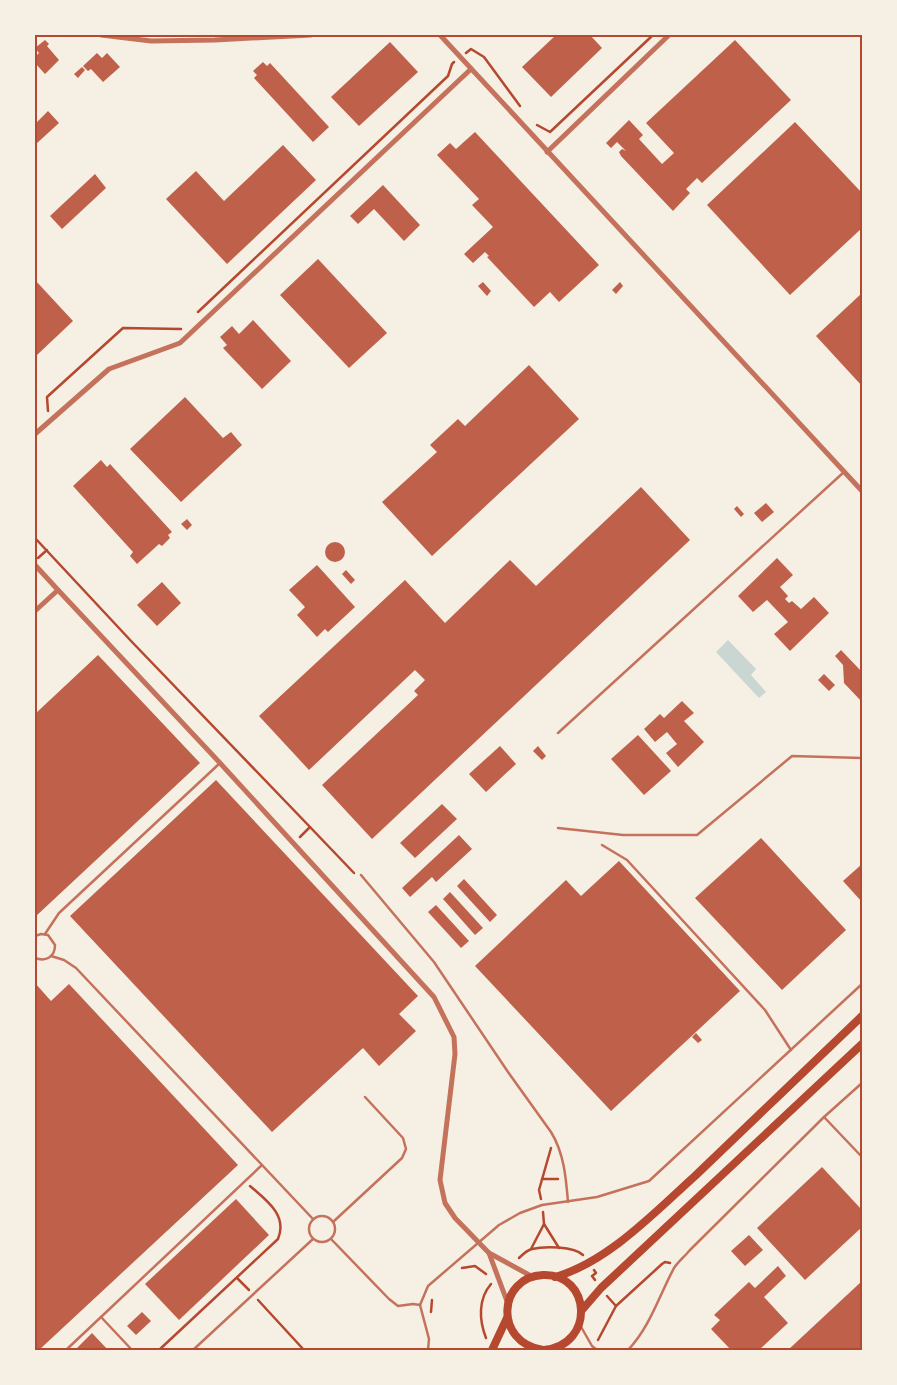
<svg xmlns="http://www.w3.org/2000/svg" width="897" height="1385" viewBox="0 0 897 1385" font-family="'Playfair Display',serif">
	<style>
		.water { fill: #c9d6d2 }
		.building { fill: #bf614a }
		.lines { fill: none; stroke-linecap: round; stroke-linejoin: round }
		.path { stroke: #b5482f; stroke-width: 2.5 }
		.service { stroke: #c5725c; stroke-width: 2.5 }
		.minor { stroke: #c5725c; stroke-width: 5 }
		.secondary { stroke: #b5482f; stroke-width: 8 }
		.neatline { fill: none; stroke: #b5482f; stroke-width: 2 }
	</style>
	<rect width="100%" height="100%" fill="#f6efe4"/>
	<polygon class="water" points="728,640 756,669 751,675 766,692 759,698 716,652"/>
	<g class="building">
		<polygon points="556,35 590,35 602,48 551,97 522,67"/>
		<polygon points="45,40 49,44 47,46 59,60 45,74 35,63 35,57 39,53 35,48"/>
		<polygon points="735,40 791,100 702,183 697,178 686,189 690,193 673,211 621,156 619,152 622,149 626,151 617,142 611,148 606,143 629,120 643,135 639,139 662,164 674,153 646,123"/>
		<polygon points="390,42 418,72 359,126 331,97"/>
		<polygon points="97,53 102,58 107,53 120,67 103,82 91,69 88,71 83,66"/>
		<polygon points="263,62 267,66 270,63 329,127 313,142 254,78 257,75 253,71"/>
		<polygon points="82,67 85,70 78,78 74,74"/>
		<polygon points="48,111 59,123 36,144 35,122 36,123"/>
		<polygon points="795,122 862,193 862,228 790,295 707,205"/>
		<polygon points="475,132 599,265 559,302 550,292 534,307 487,257 489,256 485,252 473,263 464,254 493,227 472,205 479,199 437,155 450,143 456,149"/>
		<polygon points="283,145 316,180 227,264 166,199 196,171 224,201"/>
		<polygon points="95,174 106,188 62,229 50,216"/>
		<polygon points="383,185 420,225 404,241 374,209 358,224 350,216"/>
		<polygon points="318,259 387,333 349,368 280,295"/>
		<polygon points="35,280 73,321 37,355 35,352"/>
		<polygon points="483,282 491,291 487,296 478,286"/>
		<polygon points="620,282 623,286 616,294 612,290"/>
		<polygon points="862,293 862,386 816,336"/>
		<polygon points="253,320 291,361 262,389 223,348 227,345 220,337 232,326 239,334"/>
		<polygon points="529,365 579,419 432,556 382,502 437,452 430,445 458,419 465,426"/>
		<polygon points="185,397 223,438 231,432 242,445 181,502 130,449"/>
		<polygon points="101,460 107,467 110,464 172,532 168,535 170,538 162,546 159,544 137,564 130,556 133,552 73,486"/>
		<polygon points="641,487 690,540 372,839 322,785 418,695 414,691 425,680 415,670 309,770 259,716 405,580 445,623 510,560 536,586"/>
		<polygon points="766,503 774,512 762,522 754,513"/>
		<polygon points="737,506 744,514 741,517 734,509"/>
		<polygon points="187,519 192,525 187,530 181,524"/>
		<circle cx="335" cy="552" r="10"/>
		<polygon points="777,558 793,575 780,587 788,596 785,599 789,603 792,601 801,609 814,597 829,613 790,651 774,634 788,622 767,600 753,612 738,596"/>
		<polygon points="317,565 355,607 328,632 325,629 317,637 297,615 305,607 289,590"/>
		<polygon points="346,570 355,580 351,584 342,574"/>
		<polygon points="162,582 181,603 157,626 137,605"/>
		<polygon points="841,650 862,672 862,702 844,683 843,665 835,656"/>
		<polygon points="98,655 200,763 35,917 35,714"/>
		<polygon points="824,674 835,685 829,691 818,680"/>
		<polygon points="682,701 694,713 684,721 704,742 678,767 666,753 677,744 667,732 655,742 644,729 660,714 664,718"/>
		<polygon points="638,735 671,771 644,795 611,759"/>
		<polygon points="500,746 516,764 486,792 469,774"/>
		<polygon points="538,746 546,756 542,760 533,751"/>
		<polygon points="216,780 418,996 399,1014 416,1031 379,1066 363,1048 272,1132 70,916"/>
		<polygon points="442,804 457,819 415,858 400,843"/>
		<polygon points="459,835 472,849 436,882 432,877 410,897 402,888"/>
		<polygon points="761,838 846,930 782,990 695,898"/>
		<polygon points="619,861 740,991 611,1111 475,966 566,880 581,896"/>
		<polygon points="862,864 862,902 843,881"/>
		<polygon points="464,879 497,915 490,922 457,886"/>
		<polygon points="450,892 483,928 475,935 443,899"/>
		<polygon points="436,905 469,941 461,948 428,912"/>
		<polygon points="35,983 51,1001 69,984 238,1165 39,1350 35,1350"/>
		<polygon points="696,1033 702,1040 698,1043 692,1037"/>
		<polygon points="822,1167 862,1210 862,1227 805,1280 757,1228"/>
		<polygon points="236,1199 269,1235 179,1320 145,1284"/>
		<polygon points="749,1235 763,1250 745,1266 731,1251"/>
		<polygon points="778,1266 786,1276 764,1297 788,1323 759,1350 731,1350 711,1329 720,1320 714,1315 749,1282 755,1288"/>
		<polygon points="862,1281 862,1350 788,1350"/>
		<polygon points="142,1312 151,1321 136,1335 127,1326"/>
		<polygon points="92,1333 108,1350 75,1350"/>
	</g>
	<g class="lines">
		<g class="path">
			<polyline points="466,53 471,49 484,57 520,106"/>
			<polyline points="537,125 550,132 653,35"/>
			<polyline points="198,312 448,76 452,64 454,62"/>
			<polyline points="48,411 47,397 123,328 181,329"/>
			<polyline points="35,538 132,642 310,827 300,837"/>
			<polyline points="38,558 47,550"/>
			<polyline points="310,827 354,873"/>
			<polyline points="542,1179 558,1179"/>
			<polyline points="541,1199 539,1190 551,1148"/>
			<polyline points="543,1212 544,1224 559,1248"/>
			<polyline points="531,1249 544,1224"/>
			<path d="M519 1258C522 1255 527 1250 532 1249 544 1246 574 1246 583 1255"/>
			<polyline points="462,1268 475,1266 486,1274"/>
			<polyline points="594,1270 596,1273 592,1276 595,1280"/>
			<polyline points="237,1278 249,1290"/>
			<polyline points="607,1296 616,1306"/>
			<polyline points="258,1300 304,1350"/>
			<polyline points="431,1312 432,1300"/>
			<path d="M486 1338C479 1320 478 1299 491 1284"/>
			<polyline points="598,1340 616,1306 662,1264 665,1262 670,1263"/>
			<path d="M159 1350 278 1239C288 1215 266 1200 250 1186"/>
		</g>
		<g class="service">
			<polyline points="558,733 844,472"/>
			<polyline points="558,828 623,835 697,835 792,756 862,758"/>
			<polyline points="602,845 627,860 765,1010 791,1050"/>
			<path d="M361 875 434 962 508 1072 551 1132C564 1153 566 1178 568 1202"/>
			<polyline points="45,934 59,913 220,763"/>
			<path d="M35 936 41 934 48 935 55 945C55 957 46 962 35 958"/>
			<polyline points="51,956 64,960 76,968 313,1219"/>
			<polyline points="824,1117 862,1157"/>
			<circle cx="322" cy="1229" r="13"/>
			<polyline points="333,1222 402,1158 406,1149 403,1138 365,1097"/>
			<polyline points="331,1239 389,1299 398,1306 413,1304 420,1305"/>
			<polyline points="420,1305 428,1286 499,1225 520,1213 542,1205 597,1197 649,1181 862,984"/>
			<polyline points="420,1305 429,1339 428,1350"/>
			<polyline points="101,1317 262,1165"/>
			<polyline points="580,1325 592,1346 597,1350"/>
			<polyline points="66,1350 101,1317 132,1350"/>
			<polyline points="193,1350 313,1239"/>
			<path d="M628 1350C650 1327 659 1296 674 1268 678 1262 685 1256 690 1250L824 1117 862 1083"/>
		</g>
		<g class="minor">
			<polyline points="101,35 151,41 215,40 311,35"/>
			<polyline points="440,35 862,491"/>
			<polyline points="547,152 669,35"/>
			<polyline points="35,434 109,369 180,343 471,69"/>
			<polyline points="35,565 58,590"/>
			<polyline points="35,611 58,590 220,763 434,997 454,1037 455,1054 440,1180 445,1203 455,1218 489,1253 533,1277"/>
			<polyline points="489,1253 508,1304"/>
		</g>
		<g class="secondary">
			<path d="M555 1277C608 1262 655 1212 695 1176 751 1123 806 1069 862 1016"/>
			<polyline points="582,1310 601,1288 862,1044"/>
			<polyline points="492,1350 507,1318"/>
			<path d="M543 1350C493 1342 498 1277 543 1275 591 1273 596 1345 544 1350"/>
		</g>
	</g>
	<rect width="897" height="1385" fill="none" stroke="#f6efe4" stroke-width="72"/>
	<rect x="36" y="36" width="825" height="1313" class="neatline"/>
</svg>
